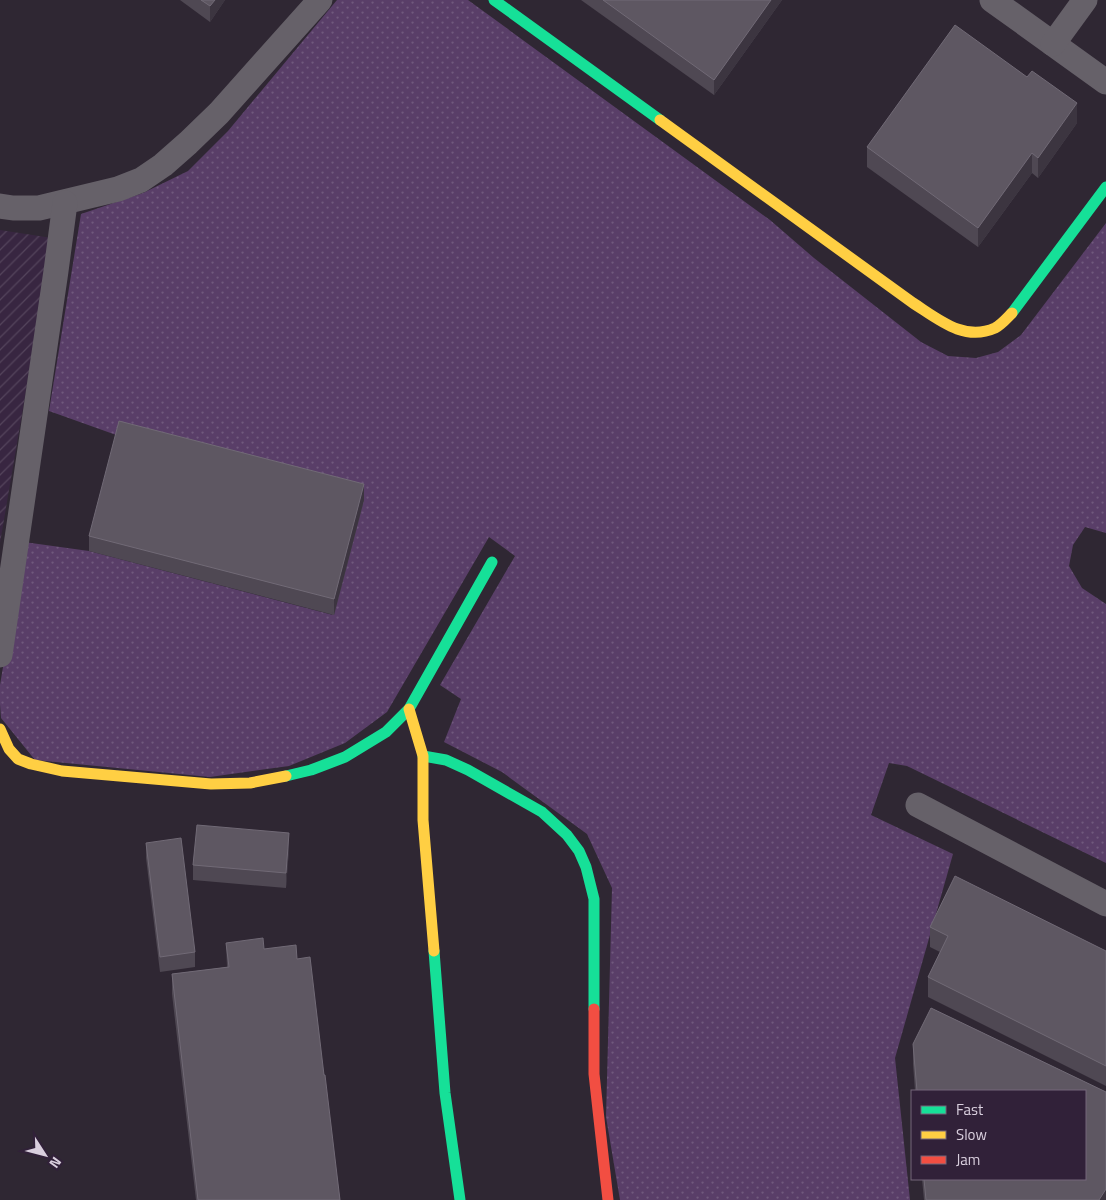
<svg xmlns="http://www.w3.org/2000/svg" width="1106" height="1200" viewBox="0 0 1106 1200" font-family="'Titillium Web',sans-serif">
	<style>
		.industrial { fill: url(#industrial-furrows) }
		.grass { fill: url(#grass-dots) }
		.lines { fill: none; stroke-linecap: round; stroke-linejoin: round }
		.street { stroke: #666169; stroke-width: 25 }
		.fast { stroke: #16e098; stroke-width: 11 }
		.slow { stroke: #ffcf43; stroke-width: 11 }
		.jam { stroke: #f24e42; stroke-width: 11 }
		.wall { fill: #4f4853 }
		.shaded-wall { fill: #3c3540 }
		.building { fill: #5e5762; stroke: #716a76 }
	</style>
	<defs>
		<pattern id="industrial-furrows" width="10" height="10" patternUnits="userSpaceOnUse" patternTransform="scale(1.25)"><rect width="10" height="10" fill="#382641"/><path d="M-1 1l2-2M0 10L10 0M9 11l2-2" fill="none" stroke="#54445c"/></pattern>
		<pattern id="grass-dots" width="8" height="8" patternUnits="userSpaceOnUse" patternTransform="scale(1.25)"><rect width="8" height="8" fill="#593e68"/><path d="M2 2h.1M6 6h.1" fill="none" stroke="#70597d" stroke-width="1.8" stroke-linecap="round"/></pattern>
	</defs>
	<rect width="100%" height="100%" fill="#2f2733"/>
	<polygon class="industrial" points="0,230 52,238 0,543"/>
	<polygon class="grass" points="337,0 468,0 770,220 814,258 921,342 948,356 976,358 998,352 1021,335 1106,223 1106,533 1085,527 1073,545 1069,566 1082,588 1106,604 1106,863 907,766 889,763 871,815 953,854 895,1058 910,1200 620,1200 606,1117 612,888 587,834 502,772 444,742 461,699 440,685 515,556 489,537 387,712 345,743 289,766 210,777 35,760 1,718 0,704 0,685 24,542 89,551 333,615 119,436 49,411 81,214 143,193 188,171 228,131"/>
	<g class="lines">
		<g class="street">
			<polyline points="992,0 1106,82"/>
			<polyline points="1053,44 1085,0"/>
			<polyline points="0,206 13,208 39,208 118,189 141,180 163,165 188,143 219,113 320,0"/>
			<polyline points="0,655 56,271 65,203"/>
			<polyline points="918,805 1106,904"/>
		</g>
		<g class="fast">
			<polyline points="494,0 660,120"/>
			<polyline points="1012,313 1106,187"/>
			<polyline points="423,756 446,760 468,770 542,812 567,835 579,851 586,867 594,899 594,1009"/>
			<polyline points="286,776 311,770 345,757 386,732 409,709 492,562"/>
			<polyline points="434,951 445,1093 460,1200"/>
		</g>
		<g class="slow">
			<path d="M660 120 913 303C938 319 964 342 995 328 1001 325 1007 318 1012 313"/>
			<polyline points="409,709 423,756 423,820 434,951"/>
			<polyline points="0,729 9,749 18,759 31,764 62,771 211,784 250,783 286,776"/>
		</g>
		<polyline class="jam" points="594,1009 594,1074 608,1200"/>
	</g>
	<g class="wall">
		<polygon points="180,0 225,0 210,22"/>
		<polygon points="581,0 782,0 714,95"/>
		<polygon points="1077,123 1038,178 1032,173 978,247 867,167 867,147"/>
		<polygon points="364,500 334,615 89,551 89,536"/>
		<polygon points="146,843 195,952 195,967 160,972 146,858"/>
		<polygon points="289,849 286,888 193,880 193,865"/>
		<polygon points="930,927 1106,951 1106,1086 928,997 928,977 940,952 930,947"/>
		<polygon points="226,943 264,949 297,959 324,1075 340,1200 196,1200 172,994 172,974 227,967"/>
		<polygon points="931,1008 1106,1092 1106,1200 924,1200 922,1179 1085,1179 1085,1091 915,1091 913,1064 913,1044"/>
	</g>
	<g class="shaded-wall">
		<polygon points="215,0 225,0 210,22 210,6"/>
		<polygon points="771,0 782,0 714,95 714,80"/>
		<polygon points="1077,103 1077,123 1038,178 1038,158"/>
		<polygon points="1032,153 1032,173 978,247 978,228"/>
		<polygon points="364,484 364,500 334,615 334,599"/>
		<polygon points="289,833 289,849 286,888 286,873"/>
		<polygon points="1106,1189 1106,1200 1099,1200"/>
	</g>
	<g class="building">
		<polygon points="201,0 215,0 210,6"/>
		<polygon points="603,0 771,0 714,80"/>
		<polygon points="955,25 1027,77 1032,71 1077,103 1038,158 1032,153 978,228 867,147"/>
		<polygon points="119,421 364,484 334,599 89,536"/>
		<polygon points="197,825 289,833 286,873 193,865"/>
		<polygon points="181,838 195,952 160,957 146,843"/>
		<polygon points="955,876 1106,951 1106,1066 928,977 948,936 930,927"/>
		<polygon points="263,938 264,949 296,945 297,959 310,957 324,1075 325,1075 340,1200 198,1200 172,974 229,967 226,943"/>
		<polygon points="931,1008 1106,1092 1106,1189 1099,1200 926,1200 924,1179 1085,1179 1085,1091 917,1091 913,1044"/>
	</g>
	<rect x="911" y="1090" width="175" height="90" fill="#312139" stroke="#74677b"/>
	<rect x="921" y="1106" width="25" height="8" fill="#16e098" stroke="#74677b"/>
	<text x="956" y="1115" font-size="15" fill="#d9cfde">Fast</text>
	<rect x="921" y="1131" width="25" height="8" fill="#ffcf43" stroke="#74677b"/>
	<text x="956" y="1140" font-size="15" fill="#d9cfde">Slow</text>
	<rect x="921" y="1156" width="25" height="8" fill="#f24e42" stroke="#74677b"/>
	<text x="956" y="1165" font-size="15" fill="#d9cfde">Jam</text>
	<g transform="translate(45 1155) rotate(126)" stroke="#312139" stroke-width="4" paint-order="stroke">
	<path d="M0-4L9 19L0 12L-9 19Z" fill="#d9cfde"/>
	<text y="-8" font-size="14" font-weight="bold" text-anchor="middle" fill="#d9cfde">N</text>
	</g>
</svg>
